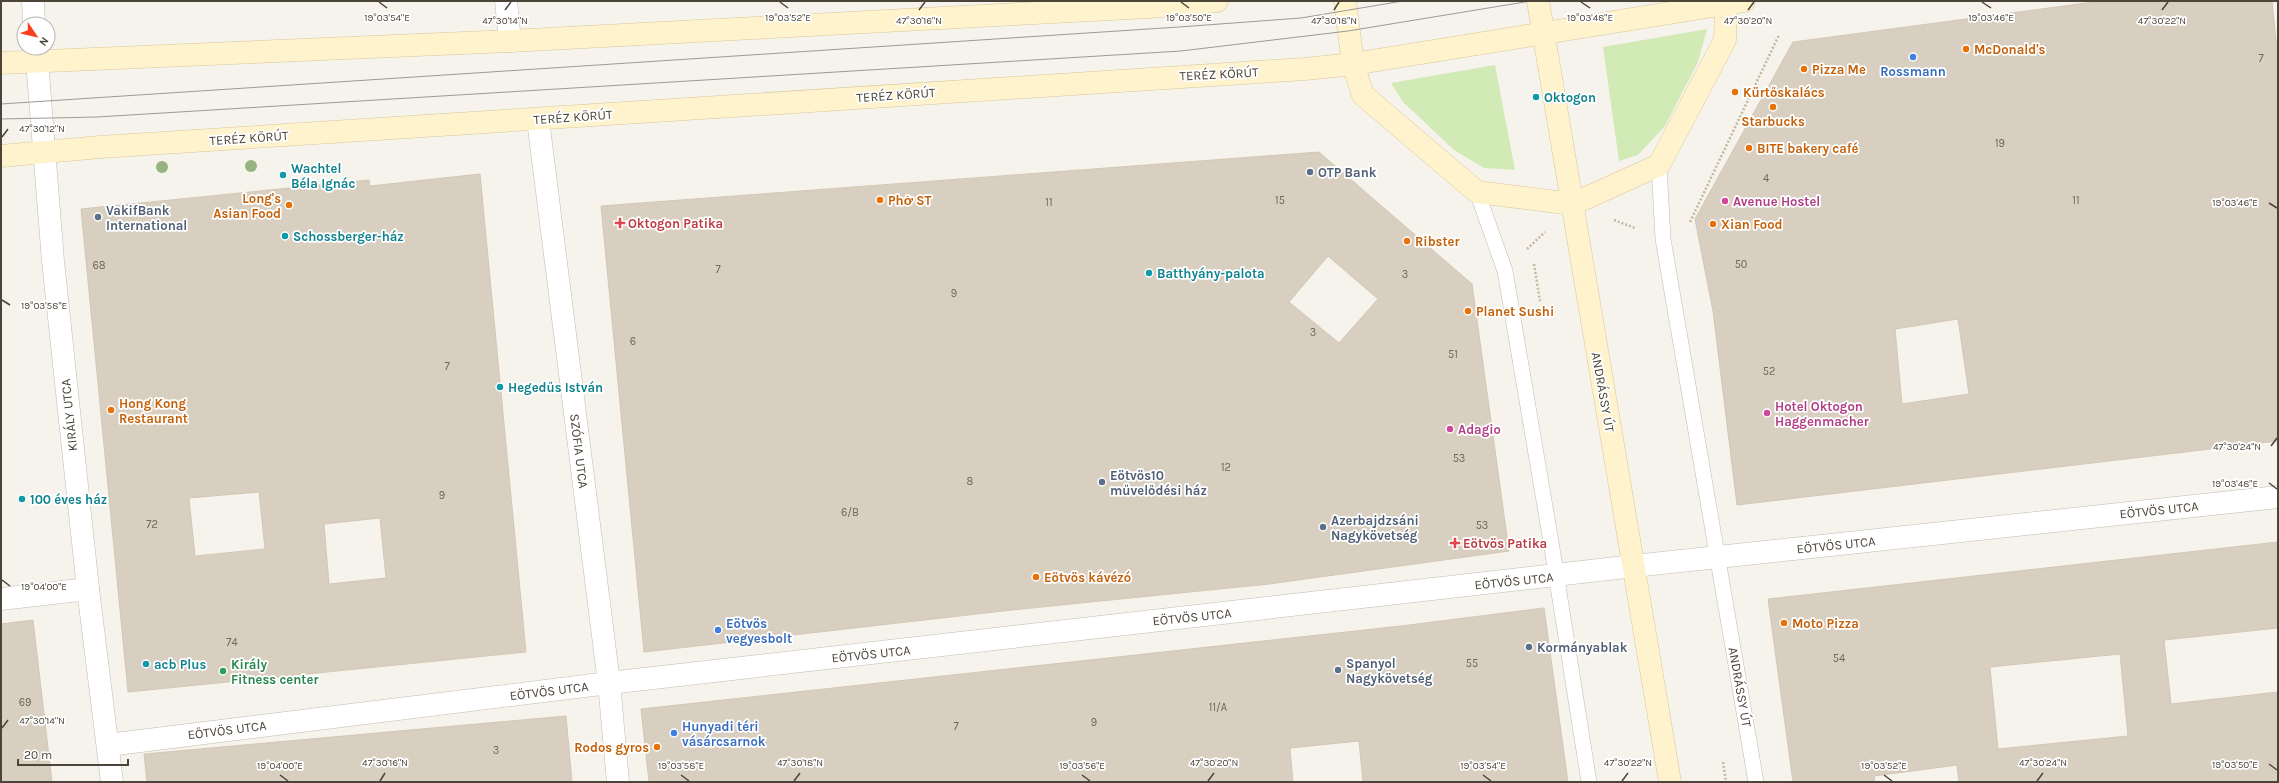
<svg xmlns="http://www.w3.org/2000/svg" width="2279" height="783" viewBox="0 0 2279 783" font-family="Karla,sans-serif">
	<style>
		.green { fill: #d2eab5 }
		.building { fill: #d8cfc1; stroke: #d3c7b4; fill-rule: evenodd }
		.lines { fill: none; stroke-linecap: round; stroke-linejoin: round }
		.service-casing { stroke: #c2bbae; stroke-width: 16 }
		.minor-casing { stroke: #c2bbae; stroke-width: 23 }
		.tertiary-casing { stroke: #c2bbae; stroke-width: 23 }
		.secondary-casing { stroke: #d6c79b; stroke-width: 23 }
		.path { stroke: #c4b79f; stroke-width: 2.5; stroke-dasharray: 2 2; stroke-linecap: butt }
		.service { stroke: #fff; stroke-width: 15 }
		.minor { stroke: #fff; stroke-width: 22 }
		.tertiary { stroke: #fff; stroke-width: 22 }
		.secondary { stroke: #fff3cd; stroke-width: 22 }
		.tram { stroke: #9a9a9a; stroke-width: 1 }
		.tree { fill: #97b381 }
		.ticks { fill: none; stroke: #4b4439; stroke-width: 1.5 }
		.food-dot { fill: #e8710a; stroke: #fff; stroke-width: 1.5 }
		.shop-dot { fill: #3f7fe0; stroke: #fff; stroke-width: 1.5 }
		.culture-dot { fill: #0f9aa8; stroke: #fff; stroke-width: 1.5 }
		.service-dot { fill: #5c6f8a; stroke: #fff; stroke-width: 1.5 }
		.hotel-dot { fill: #d1479c; stroke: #fff; stroke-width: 1.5 }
		.health-dot { fill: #e0444e; stroke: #fff; stroke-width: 1.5 }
		.leisure-dot { fill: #2e9e5b; stroke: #fff; stroke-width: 1.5 }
		.labels { text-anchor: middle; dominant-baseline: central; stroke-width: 3.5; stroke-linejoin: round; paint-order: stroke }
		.number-label { font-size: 11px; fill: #6e675b }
		.food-label { font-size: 13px; font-weight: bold; fill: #c56008; stroke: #fff; text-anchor: start }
		.shop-label { font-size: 13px; font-weight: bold; fill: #366cbe; stroke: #fff; text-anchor: start }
		.street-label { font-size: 13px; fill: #4b4439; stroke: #fff }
		.culture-label { font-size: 13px; font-weight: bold; fill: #0d838f; stroke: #fff; text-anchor: start }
		.service-label { font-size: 13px; font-weight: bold; fill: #4e5e75; stroke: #fff; text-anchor: start }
		.hotel-label { font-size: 13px; font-weight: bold; fill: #b23c85; stroke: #fff; text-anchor: start }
		.health-label { font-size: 13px; font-weight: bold; fill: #be3a42; stroke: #fff; text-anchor: start }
		.leisure-label { font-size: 13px; font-weight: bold; fill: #27864d; stroke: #fff; text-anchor: start }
		.ticks-label { font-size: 10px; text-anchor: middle; fill: #4b4439; stroke: #fff; stroke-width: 3.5; stroke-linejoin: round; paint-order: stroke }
	</style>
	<rect width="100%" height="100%" fill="#f6f3ec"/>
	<g class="green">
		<polygon points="1707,29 1698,62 1665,126 1638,155 1619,161 1603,47"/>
		<polygon points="1495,65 1515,170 1484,168 1454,150 1403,102 1391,83"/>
	</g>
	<g class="building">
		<path d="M2101 1H2272L2278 59V441L1737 505 1713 311 1695 219 1793 42ZM1958 319 1969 394 1902 404 1895 329Z"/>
		<path d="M1319 152 1472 284 1509 551 1269 584 1012 610 644 652 601 206ZM1328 256 1378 299 1339 343 1289 302Z"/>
		<path d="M480 174 526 652 128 692 81 209 369 180 370 186ZM259 492 265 549 195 556 189 498ZM380 518 386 578 329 584 324 524Z"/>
		<path d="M2278 542V628L2164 640 2171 704 2278 692V782H1959L1957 765 1874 776 1875 782H1793L1768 599ZM2120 654 2128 736 1998 749 1990 667Z"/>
		<polygon points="1544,608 1568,782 1363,782 1359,741 1290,748 1293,782 649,782 641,709 1401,626"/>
		<polygon points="33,620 52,782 1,782 1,624"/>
		<polygon points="566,716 572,782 147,782 144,754"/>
	</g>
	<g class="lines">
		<g class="service-casing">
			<g id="service">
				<polyline points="1659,165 1663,239 1756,782"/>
				<polyline points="1477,192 1505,271 1551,542 1589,782"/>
			</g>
		</g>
		<g class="minor-casing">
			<g id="minor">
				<polyline points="506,1 510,41"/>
				<polyline points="538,120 609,683 618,782"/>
				<polyline points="1,599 88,589"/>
				<polyline points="108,745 609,683 1634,566 2278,497"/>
			</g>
		</g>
		<g class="tertiary-casing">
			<g id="tertiary">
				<polyline points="33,1 34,24"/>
				<polyline points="36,48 53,261 88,589 112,782"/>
			</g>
		</g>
		<g class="secondary-casing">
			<g id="secondary">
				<polyline points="1345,1 1353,64 1363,95 1477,192 1573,204 1659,165 1725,40 1726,1"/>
				<polyline points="1538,1 1670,782"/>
				<polyline points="1,63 510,41 1149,7 1217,1"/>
				<polyline points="1,156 100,147 1305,69 1353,64 1744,1"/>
			</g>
		</g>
		<g class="path">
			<polyline points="1614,220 1635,228"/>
			<polyline points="1690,222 1779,35"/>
			<polyline points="1527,249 1545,232"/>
			<polyline points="1534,264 1540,301"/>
			<polyline points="1723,762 1726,782"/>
		</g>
		<use href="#service" class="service"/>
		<use href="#minor" class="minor"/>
		<use href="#tertiary" class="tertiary"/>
		<use href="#secondary" class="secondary"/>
		<g class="tram">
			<polyline points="1,104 1179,27 1301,18 1403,1"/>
			<polyline points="1,119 97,117 1181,51 1348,31 1531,1"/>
		</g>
	</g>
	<g class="tree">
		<circle cx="251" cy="166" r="6"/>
		<circle cx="162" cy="167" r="6"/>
	</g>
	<path class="ticks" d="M379 2 387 8M780 2 788 8M1181 2 1189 8M1581 2 1590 8M1982 2 1991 8M505 10 511 2M919 10 925 2M1334 10 1339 2M1748 10 1754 2M2162 10 2168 2M2 137 8 129M2269 203 2277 208M2 300 10 305M2271 446 2277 438M2269 483 2277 489M2 580 10 586M2 728 8 720M2269 764 2277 770M280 775 288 781M681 775 689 781M1082 775 1090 781M1483 775 1491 781M1884 775 1892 781M380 781 385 773M794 781 800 773M1208 781 1214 773M1622 781 1628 773M2037 781 2043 773"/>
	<g class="food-dot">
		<circle cx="1966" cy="49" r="4"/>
		<circle cx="1804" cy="69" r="4"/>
		<circle cx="1735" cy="92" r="4"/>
		<circle cx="1773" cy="107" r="4"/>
		<circle cx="1749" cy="148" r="4"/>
		<circle cx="880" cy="200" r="4"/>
		<circle cx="289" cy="205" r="4"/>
		<circle cx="1713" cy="224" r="4"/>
		<circle cx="1407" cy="241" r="4"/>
		<circle cx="1468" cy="311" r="4"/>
		<circle cx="111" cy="410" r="4"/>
		<circle cx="1036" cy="577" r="4"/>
		<circle cx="1784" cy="623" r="4"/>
		<circle cx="657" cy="747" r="4"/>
	</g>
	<g class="shop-dot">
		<circle cx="1913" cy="57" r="4"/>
		<circle cx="718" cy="630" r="4"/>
		<circle cx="674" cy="733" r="4"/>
	</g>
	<g class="culture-dot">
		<circle cx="1536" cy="97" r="4"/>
		<circle cx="283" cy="175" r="4"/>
		<circle cx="285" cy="236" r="4"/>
		<circle cx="1149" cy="273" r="4"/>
		<circle cx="500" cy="387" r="4"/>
		<circle cx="22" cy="499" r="4"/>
		<circle cx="146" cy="664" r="4"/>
	</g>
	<g class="service-dot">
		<circle cx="1310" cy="172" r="4"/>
		<circle cx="98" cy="217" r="4"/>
		<circle cx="1102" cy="482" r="4"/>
		<circle cx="1323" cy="527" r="4"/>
		<circle cx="1529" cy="647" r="4"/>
		<circle cx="1338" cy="670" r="4"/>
	</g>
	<g class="hotel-dot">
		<circle cx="1725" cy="201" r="4"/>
		<circle cx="1767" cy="413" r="4"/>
		<circle cx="1450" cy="429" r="4"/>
	</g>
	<g class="health-dot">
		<path d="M618 217h4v4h4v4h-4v4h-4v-4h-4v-4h4z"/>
		<path d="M1453 537h4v4h4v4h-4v4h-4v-4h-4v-4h4z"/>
	</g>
	<circle class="leisure-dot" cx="223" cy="671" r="4"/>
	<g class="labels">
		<g class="number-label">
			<text x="2261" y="58">7</text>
			<text x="2000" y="143">19</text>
			<text x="1766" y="178">4</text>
			<text x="1280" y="200">15</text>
			<text x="2076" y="200">11</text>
			<text x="1049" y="202">11</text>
			<text x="1741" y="264">50</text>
			<text x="99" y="265">68</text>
			<text x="718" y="269">7</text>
			<text x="1405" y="274">3</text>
			<text x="954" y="293">9</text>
			<text x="1313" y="332">3</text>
			<text x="633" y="341">6</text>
			<text x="1453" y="354">51</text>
			<text x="447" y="366">7</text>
			<text x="1769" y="371">52</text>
			<text x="1459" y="458">53</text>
			<text x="1226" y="467">12</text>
			<text x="970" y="481">8</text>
			<text x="442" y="495">9</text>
			<text x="850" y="512">6/B</text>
			<text x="152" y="524">72</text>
			<text x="1482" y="525">53</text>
			<text x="232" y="642">74</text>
			<text x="1839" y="658">54</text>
			<text x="1472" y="663">55</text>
			<text x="25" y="702">69</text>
			<text x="1218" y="707">11/A</text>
			<text x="1094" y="722">9</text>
			<text x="956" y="726">7</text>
			<text x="496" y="750">3</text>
		</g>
		<g class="food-label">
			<text x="1974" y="49">McDonald's</text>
			<text x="1812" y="69">Pizza Me</text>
			<text x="1743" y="92">Kürtőskalács</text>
			<text x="1773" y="121" text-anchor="middle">Starbucks</text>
			<text x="1757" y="148">BITE bakery café</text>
			<text x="281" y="198" text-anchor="end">Long's<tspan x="281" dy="15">Asian Food</tspan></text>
			<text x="888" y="200">Phở ST</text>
			<text x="1721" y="224">Xian Food</text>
			<text x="1415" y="241">Ribster</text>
			<text x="1476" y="311">Planet Sushi</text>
			<text x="119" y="403">Hong Kong<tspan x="119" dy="15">Restaurant</tspan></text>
			<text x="1044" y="577">Eötvös kávézó</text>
			<text x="1792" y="623">Moto Pizza</text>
			<text x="649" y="747" text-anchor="end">Rodos gyros</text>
		</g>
		<g class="shop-label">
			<text x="1913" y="71" text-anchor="middle">Rossmann</text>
			<text x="726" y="623">Eötvös<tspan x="726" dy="15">vegyesbolt</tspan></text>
			<text x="682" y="726">Hunyadi téri<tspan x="682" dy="15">vásárcsarnok</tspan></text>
		</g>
		<g class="street-label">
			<text transform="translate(1219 74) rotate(-3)">TERÉZ KÖRÚT</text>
			<text transform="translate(896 95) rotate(-4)">TERÉZ KÖRÚT</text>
			<text transform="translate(573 117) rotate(-4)">TERÉZ KÖRÚT</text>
			<text transform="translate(249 138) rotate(-4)">TERÉZ KÖRÚT</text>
			<text transform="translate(1603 392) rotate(80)">ANDRÁSSY ÚT</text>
			<text transform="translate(69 415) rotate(-96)">KIRÁLY UTCA</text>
			<text transform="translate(579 451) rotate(83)">SZÓFIA UTCA</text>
			<text transform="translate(2159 510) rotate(-6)">EÖTVÖS UTCA</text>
			<text transform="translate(1836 545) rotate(-6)">EÖTVÖS UTCA</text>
			<text transform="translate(1514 581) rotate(-6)">EÖTVÖS UTCA</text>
			<text transform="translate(1192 617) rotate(-6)">EÖTVÖS UTCA</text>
			<text transform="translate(871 654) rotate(-6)">EÖTVÖS UTCA</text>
			<text transform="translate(1740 687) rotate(80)">ANDRÁSSY ÚT</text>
			<text transform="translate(549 691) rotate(-7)">EÖTVÖS UTCA</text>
			<text transform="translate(227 730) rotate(-7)">EÖTVÖS UTCA</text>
		</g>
		<g class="culture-label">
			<text x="1544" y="97">Oktogon</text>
			<text x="291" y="168">Wachtel<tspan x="291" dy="15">Béla Ignác</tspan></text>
			<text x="293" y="236">Schossberger-ház</text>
			<text x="1157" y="273">Batthyány-palota</text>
			<text x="508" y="387">Hegedűs István</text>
			<text x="30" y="499">100 éves ház</text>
			<text x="154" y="664">acb Plus</text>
		</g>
		<g class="service-label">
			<text x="1318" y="172">OTP Bank</text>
			<text x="106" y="210">VakifBank<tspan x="106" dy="15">International</tspan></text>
			<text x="1110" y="475">Eötvös10<tspan x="1110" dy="15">művelődési ház</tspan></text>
			<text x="1331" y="520">Azerbajdzsáni<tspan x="1331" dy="15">Nagykövetség</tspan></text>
			<text x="1537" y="647">Kormányablak</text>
			<text x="1346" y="663">Spanyol<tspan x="1346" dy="15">Nagykövetség</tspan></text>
		</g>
		<g class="hotel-label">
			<text x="1733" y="201">Avenue Hostel</text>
			<text x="1775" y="406">Hotel Oktogon<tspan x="1775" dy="15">Haggenmacher</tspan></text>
			<text x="1458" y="429">Adagio</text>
		</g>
		<g class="health-label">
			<text x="628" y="223">Oktogon Patika</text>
			<text x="1463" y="543">Eötvös Patika</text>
		</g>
		<g class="leisure-label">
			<text x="231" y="664">Király<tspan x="231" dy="15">Fitness center</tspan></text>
		</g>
	</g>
	<g class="ticks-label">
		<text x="387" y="21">19°03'54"E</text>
		<text x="788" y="21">19°03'52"E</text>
		<text x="1189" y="21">19°03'50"E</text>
		<text x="1590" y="21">19°03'48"E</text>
		<text x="1991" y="21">19°03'46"E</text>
		<text x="505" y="24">47°30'14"N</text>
		<text x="919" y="24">47°30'16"N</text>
		<text x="1334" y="24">47°30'18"N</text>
		<text x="1748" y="24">47°30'20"N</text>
		<text x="2162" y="24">47°30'22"N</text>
		<text x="42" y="132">47°30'12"N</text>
		<text x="2235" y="206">19°03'46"E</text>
		<text x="44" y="309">19°03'58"E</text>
		<text x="2237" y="450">47°30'24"N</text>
		<text x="2235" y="487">19°03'48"E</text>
		<text x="44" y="590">19°04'00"E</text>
		<text x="42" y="724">47°30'14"N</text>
		<text x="385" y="766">47°30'16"N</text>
		<text x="800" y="766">47°30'18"N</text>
		<text x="1214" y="766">47°30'20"N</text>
		<text x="1628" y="766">47°30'22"N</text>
		<text x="2043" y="766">47°30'24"N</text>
		<text x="2235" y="768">19°03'50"E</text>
		<text x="280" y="769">19°04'00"E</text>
		<text x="681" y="769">19°03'58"E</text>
		<text x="1082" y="769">19°03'56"E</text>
		<text x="1483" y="769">19°03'54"E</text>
		<text x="1884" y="769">19°03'52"E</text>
	</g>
	<rect width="2279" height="783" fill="none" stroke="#4b4439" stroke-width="4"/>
	<g transform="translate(36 36) rotate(125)"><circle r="19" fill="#ffffff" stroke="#b7b4b0"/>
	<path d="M0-3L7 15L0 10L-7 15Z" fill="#fc3f1d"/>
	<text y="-6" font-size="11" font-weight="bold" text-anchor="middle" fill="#4b4439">N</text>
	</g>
	<path d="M18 759v6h110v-6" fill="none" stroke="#4b4439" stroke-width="2"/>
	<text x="24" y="759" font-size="12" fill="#4b4439" stroke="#ffffff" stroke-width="3" paint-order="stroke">20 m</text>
</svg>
